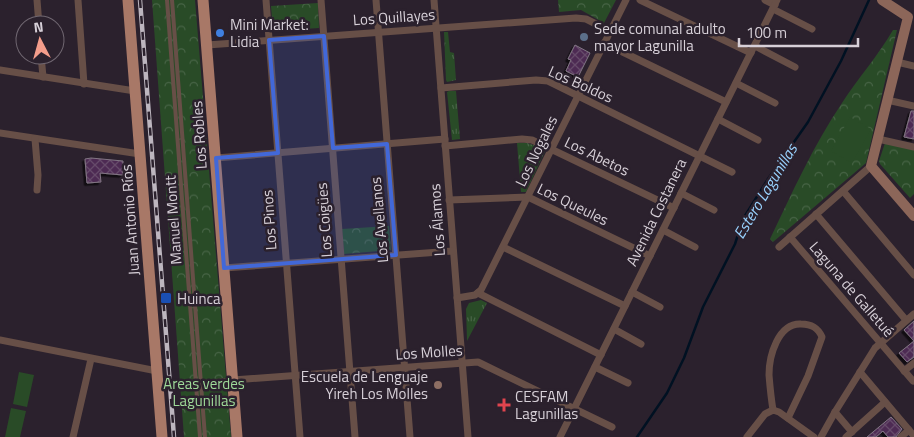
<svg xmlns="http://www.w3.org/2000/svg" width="914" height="437" viewBox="0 0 914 437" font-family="'Titillium Web',sans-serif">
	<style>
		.grass { fill: url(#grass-tufts) }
		.park { fill: url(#park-crowns) }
		.pitch { fill: #294b27 }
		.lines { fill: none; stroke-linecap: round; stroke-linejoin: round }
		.stream { stroke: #012; stroke-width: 2.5 }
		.building { fill: url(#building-cross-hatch); stroke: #827684; filter: url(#shadow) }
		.lane { stroke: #674f47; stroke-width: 4 }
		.street { stroke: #674f47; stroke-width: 7 }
		.secondary { stroke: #8c6659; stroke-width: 10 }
		.primary { stroke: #a87867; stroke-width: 11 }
		.rail-casing { stroke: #bdb6bf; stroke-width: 4.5 }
		.rail { stroke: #2b212d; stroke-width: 2.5; stroke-dasharray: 8; stroke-linecap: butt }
		.marked { fill: #4268d8; fill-opacity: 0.2; stroke: #4268d8; stroke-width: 4; stroke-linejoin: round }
		.shop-dot { fill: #3f7fe0; stroke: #2b212d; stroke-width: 2 }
		.service-dot { fill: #5c6f8a; stroke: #2b212d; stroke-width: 2 }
		.transit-dot { fill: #1a4fb4; stroke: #2b212d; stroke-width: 2 }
		.education-dot { fill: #8d6e63; stroke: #2b212d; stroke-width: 2 }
		.health-dot { fill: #e0444e; stroke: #2b212d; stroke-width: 2 }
		.labels { text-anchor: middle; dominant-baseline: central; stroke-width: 5; stroke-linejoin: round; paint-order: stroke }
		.street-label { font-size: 15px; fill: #d7d0d8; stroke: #2b212d }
		.poi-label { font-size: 15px; fill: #d7d0d8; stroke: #2b212d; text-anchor: start }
		.park-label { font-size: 15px; fill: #9ed998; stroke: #2b212d }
		.water-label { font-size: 16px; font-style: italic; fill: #98d1fd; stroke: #2b212d }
	</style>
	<defs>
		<pattern id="grass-tufts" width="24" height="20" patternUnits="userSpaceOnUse" patternTransform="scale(1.25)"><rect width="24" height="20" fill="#294b27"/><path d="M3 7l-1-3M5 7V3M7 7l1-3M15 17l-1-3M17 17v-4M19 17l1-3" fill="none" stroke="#476446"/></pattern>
		<pattern id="park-crowns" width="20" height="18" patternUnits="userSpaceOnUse" patternTransform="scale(1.25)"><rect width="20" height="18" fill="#294b27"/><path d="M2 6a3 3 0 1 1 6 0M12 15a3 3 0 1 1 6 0" fill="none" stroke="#476446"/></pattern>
		<pattern id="building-cross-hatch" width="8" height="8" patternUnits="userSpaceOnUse" patternTransform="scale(1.25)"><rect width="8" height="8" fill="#4d2c52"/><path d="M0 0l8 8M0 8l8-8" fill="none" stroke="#664a6a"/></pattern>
		<filter id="shadow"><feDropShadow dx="-2.5" dy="2.5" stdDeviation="0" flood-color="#0009"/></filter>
	</defs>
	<rect width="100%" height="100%" fill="#2b212d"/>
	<g class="grass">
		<polygon points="444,32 448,32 450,52 454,53 456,80 447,82 446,80"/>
		<polygon points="449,91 456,91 460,139 452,140 447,92"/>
		<polygon points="517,143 527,143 546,149 526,192 521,192"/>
		<polygon points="481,300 487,303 467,341 466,309 469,303"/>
	</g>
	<g class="park">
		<polygon points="152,0 195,0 231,437 184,437"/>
		<polygon points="558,0 616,0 604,23 581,10 559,12"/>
		<polygon points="318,3 319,28 273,31 271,6"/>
		<path d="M893 30H897L866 163 773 242 770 239C792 193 813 146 842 103 858 78 878 56 893 30Z"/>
		<polygon points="885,143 914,150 914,194 910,198 880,164 879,161"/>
		<polygon points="389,226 391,250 344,254 342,229"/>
	</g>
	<g class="pitch">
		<polygon points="850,117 871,129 852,163 831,151"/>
		<polygon points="19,372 34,375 27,407 13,404"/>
		<polygon points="11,408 26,411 20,437 5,437"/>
	</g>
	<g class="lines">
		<polyline class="stream" points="637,437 667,393 684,358 703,307 735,244 743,219 768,179 808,122 841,61 869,0"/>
	</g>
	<g class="building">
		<polygon points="575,45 590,53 578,77 566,71 571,60 568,59"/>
		<polygon points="911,111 914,111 914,139 904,137"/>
		<polygon points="91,158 123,161 123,175 100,173 101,182 87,183 85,159"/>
		<polygon points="914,321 914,357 907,362 899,353 914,341 904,330"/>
		<polygon points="891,417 902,429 896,437 888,437 883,431 876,437 867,437"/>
	</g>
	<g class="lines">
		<g class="lane">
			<polyline points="167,0 200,437"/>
			<polyline points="172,0 205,437"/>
			<polyline points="200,382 231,380"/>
		</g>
		<g class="street">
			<polyline points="37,0 39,25"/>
			<polyline points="78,0 84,84"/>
			<polyline points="266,0 300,437"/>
			<polyline points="321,0 355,437"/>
			<polyline points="376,0 410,437"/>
			<polyline points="434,0 468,437"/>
			<polyline points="640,0 751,53"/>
			<polyline points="765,0 775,5"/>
			<polyline points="773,9 812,29"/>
			<polyline points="604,43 726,102"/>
			<polyline points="207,45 576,18 586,19 610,31"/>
			<polyline points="755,46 795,67"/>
			<polyline points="41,55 43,77"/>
			<polyline points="897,62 914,66"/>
			<polyline points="0,70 135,91"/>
			<polyline points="736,83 775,103"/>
			<polyline points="441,88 536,80 548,81 732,172"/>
			<polyline points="887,100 914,106"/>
			<polyline points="718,119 758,140"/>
			<polyline points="0,133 140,154"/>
			<polyline points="35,139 38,175 37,190"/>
			<polyline points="878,139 914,147"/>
			<polyline points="445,146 522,139 532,140 674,208"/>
			<polyline points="216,158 445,139"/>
			<polyline points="843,191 914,275"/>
			<polyline points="681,193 714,210"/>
			<polyline points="449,200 528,197 650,256"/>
			<polyline points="816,214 906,320"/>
			<polyline points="663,230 695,247"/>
			<polyline points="790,237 913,381"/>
			<polyline points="503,247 625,306"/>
			<polyline points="779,247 871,166"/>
			<polyline points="224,268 453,251"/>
			<polyline points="632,292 660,307"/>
			<polyline points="478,293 601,355"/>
			<polyline points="457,298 475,295 481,290 626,0"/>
			<polyline points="614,329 641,344"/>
			<polyline points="0,340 157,371"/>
			<polyline points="595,367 628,383"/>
			<polyline points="904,371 914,363"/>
			<polyline points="860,372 914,436"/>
			<polyline points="233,380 478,362 612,427"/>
			<path d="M773 410C771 398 770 387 769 375 769 356 778 323 801 324 812 324 818 328 822 337L808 376 788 418"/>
			<polyline points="835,412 852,432"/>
			<polyline points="73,437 91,359"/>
			<polyline points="560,437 777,0"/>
			<polyline points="747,437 765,414 773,410 779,412 814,437"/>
			<polyline points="821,437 835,412 875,348 914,314"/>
			<polyline points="846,437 885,402"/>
			<polyline points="901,437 909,430"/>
		</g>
		<polyline class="secondary" points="882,0 908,17 871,166 914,216"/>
		<g class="primary">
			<polyline points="128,0 162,437"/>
			<polyline points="203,0 237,437"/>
		</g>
		<g class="rail-casing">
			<polyline id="rail" points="140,0 174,437"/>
		</g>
		<use href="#rail" class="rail"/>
	</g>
	<path class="marked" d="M324 36 333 148 387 144 396 255 224 268 216 158 278 153 269 40Z"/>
	<circle class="shop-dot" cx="220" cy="33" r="5"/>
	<circle class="service-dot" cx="584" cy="37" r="5"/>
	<rect class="transit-dot" x="160" y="292" width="12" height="12" rx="2.5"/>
	<circle class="education-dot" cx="438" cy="385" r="5"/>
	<path class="health-dot" d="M501.5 397.5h5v5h5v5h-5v5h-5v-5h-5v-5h5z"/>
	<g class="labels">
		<g class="street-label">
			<text transform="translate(394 17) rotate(-4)">Los Quillayes</text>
			<text transform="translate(581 84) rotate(24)">Los Boldos</text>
			<text transform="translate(199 135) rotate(-94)">Los Robles</text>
			<text transform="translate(536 151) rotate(-64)">Los Nogales</text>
			<text transform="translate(597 156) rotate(26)">Los Abetos</text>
			<text transform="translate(573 204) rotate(26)">Los Queules</text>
			<text transform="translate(656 212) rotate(-64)">Avenida Costanera</text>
			<text transform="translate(130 220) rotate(-94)">Juan Antonio Ríos</text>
			<text transform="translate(173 220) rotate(-94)">Manuel Montt</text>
			<text transform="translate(269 220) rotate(-94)">Los Pinos</text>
			<text transform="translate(324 220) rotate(-94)">Los Coigües</text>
			<text transform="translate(379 220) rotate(-95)">Los Avellanos</text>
			<text transform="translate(437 220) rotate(-94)">Los Álamos</text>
			<text transform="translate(852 289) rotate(49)">Laguna de Galletué</text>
			<text transform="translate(429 352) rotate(-4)">Los Molles</text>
		</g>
		<g class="poi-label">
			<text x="230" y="24">Mini Market:<tspan x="230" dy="17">Lidia</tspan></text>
			<text x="594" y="28">Sede comunal adulto<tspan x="594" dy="17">mayor Lagunilla</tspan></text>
			<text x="177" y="298">Huinca</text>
			<text x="428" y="376" text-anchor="end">Escuela de Lenguaje<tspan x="428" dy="17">Yireh Los Molles</tspan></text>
			<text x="515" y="396">CESFAM<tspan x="515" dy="17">Lagunillas</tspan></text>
		</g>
		<g class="park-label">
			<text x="204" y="383">Areas verdes<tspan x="204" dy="17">Lagunillas</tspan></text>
		</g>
		<g class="water-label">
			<text transform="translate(765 191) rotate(-59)">Estero Lagunillas</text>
		</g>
	</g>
	<g transform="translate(40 40) rotate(354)"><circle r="24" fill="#2b212d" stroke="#706771"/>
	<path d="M0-4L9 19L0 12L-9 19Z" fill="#f49d8b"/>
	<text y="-8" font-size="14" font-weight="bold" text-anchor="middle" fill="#d7d0d8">N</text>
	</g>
	<path d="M739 38v8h119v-8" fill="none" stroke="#d7d0d8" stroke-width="2.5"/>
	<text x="746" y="38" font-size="15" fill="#d7d0d8" stroke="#2b212d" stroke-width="4" paint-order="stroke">100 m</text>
</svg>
